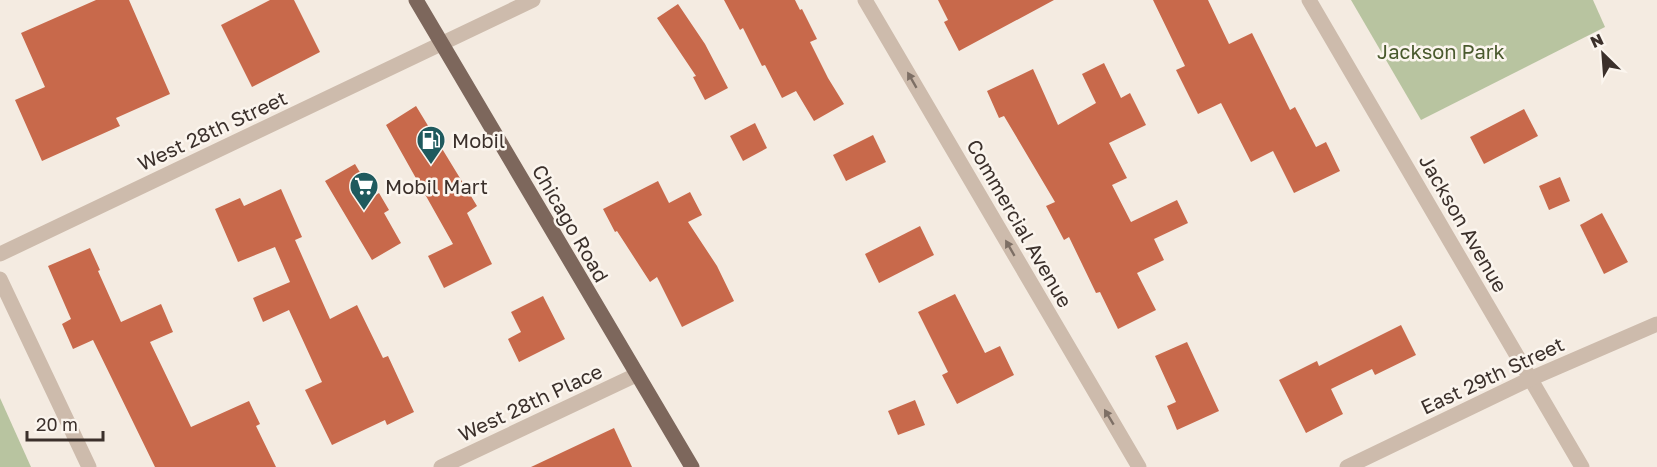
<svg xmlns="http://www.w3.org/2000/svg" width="1657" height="467" viewBox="0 0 1657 467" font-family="'Golos Text',sans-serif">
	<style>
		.green { fill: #b8c4a0 }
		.building { fill: #c8694b }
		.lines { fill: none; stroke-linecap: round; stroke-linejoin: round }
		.street { stroke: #cdbbac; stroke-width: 15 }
		.primary { stroke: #7d675c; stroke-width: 15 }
		.oneway { fill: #7d6f65 }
		.labels { text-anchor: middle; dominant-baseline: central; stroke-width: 5; stroke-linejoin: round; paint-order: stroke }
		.park-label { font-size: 20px; fill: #4a5a2e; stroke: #fbf5ee }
		.street-label { font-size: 20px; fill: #3b302b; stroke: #fbf5ee }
		.poi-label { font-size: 20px; fill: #3b302b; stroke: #fbf5ee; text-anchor: start }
	</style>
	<rect width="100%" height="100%" fill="#f4ebe1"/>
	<g class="green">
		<polygon points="1351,0 1593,0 1605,27 1421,120"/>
		<polygon points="0,398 31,467 0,467"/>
	</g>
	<g class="building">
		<polygon points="96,0 129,0 170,94 116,118 120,126 42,161 15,100 45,87 21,33"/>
		<polygon points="270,0 294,0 320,52 252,87 221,25"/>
		<polygon points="724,0 795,0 800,10 802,9 817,39 810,42 828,78 844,104 814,121 796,91 782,98 765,65 762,66 743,28 740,30"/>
		<polygon points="938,0 1054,0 959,51 944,22 948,20"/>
		<polygon points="1153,0 1208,0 1229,44 1252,33 1290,110 1295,107 1316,147 1326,142 1340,171 1294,193 1273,151 1251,162 1221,103 1198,114 1176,70 1185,66"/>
		<polygon points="678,4 705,44 728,88 705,100 693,77 696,76 657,18"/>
		<polygon points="1104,63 1121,98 1130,93 1146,125 1109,143 1127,178 1112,185 1131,222 1177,200 1188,223 1154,239 1164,260 1137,273 1156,310 1118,329 1100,292 1096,293 1069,237 1064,240 1046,206 1055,202 1004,116 999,118 987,91 1033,69 1058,125 1096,103 1082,74"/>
		<polygon points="416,106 477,206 467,213 492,264 444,288 428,256 453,244 386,125"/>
		<polygon points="1524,109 1538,136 1484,164 1470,137"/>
		<polygon points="755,123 767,148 743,161 730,136"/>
		<polygon points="873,135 886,162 846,181 833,155"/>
		<polygon points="355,164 374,196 379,193 389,210 384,213 401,243 372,260 325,181"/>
		<polygon points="1560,177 1570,201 1549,210 1539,186"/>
		<polygon points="658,181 669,203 690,192 702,215 688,222 717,266 734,301 682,327 657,277 650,282 617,231 615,232 603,209"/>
		<polygon points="281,189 302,237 295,240 330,319 357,305 383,358 388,356 414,412 387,425 385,420 332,445 305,390 322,382 289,310 263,322 253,298 290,282 275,247 238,262 215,209 240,198 244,206"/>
		<polygon points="1602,213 1628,262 1604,274 1580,225"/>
		<polygon points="920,226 934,255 879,283 865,254"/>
		<polygon points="90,248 100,270 98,271 121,322 161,304 173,332 150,342 191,427 249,401 260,424 256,426 276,467 155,467 93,340 73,349 62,324 71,319 48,266"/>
		<polygon points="955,294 985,353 1000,346 1014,375 957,404 942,375 948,372 918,312"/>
		<polygon points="543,296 565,339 519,362 508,339 521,332 511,312"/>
		<polygon points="1401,325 1416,355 1375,375 1372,369 1331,389 1343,414 1306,433 1279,380 1317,361 1319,366"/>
		<polygon points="1187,342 1219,411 1177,430 1167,406 1176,402 1155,356"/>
		<polygon points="915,400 925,425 898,435 888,411"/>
		<polygon points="614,428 632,467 531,467"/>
	</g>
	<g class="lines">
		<g class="street">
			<polyline points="865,0 1139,467"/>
			<polyline points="1309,0 1582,467"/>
			<polyline points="0,254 533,0"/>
			<polyline points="0,279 89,467"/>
			<polyline points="441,467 636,375"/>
			<polyline points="1347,467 1530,379 1657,324"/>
		</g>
		<polyline class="primary" points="416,0 692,467"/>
	</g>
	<defs><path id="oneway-solid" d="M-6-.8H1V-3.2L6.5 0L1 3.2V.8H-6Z" transform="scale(1.5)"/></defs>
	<g class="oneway">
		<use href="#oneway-solid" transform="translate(912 80) rotate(-120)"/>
		<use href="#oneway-solid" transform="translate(1010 248) rotate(-120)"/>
		<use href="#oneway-solid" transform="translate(1109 417) rotate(-121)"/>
	</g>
	<defs>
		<g id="fuel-pin" transform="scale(1.5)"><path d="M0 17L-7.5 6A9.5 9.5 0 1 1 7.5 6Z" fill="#1f5a5e" stroke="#fbf5ee"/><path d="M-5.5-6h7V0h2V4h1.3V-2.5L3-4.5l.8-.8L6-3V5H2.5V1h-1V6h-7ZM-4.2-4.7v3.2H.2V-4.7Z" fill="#fff"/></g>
		<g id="supermarket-pin" transform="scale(1.5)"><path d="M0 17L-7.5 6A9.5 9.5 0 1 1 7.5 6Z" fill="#1f5a5e" stroke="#fbf5ee"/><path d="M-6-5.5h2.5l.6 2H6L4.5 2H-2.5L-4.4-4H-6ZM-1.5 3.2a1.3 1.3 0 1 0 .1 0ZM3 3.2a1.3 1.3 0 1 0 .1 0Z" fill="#fff"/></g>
	</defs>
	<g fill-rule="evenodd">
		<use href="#fuel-pin" x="431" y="140"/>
		<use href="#supermarket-pin" x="364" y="186"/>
	</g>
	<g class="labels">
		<g class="park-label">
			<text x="1441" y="51">Jackson Park</text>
		</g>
		<g class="street-label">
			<text transform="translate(212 130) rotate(-25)">West 28th Street</text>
			<text transform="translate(571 223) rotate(60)">Chicago Road</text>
			<text transform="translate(1020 223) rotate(60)">Commercial Avenue</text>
			<text transform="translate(1464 223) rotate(60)">Jackson Avenue</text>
			<text transform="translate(1492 375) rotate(-25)">East 29th Street</text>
			<text transform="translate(530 402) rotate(-25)">West 28th Place</text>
		</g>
		<g class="poi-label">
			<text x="452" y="140">Mobil</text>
			<text x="385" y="186">Mobil Mart</text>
		</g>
	</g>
	<g transform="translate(1603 54) rotate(335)" stroke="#fbf5ee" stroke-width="4.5" paint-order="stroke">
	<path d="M0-4.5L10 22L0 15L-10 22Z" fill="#3b302b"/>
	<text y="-9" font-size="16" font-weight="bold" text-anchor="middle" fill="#3b302b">N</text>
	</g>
	<path d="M27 431v9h76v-9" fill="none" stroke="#3b302b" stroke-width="3"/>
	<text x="36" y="431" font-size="18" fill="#3b302b" stroke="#fbf5ee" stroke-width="4.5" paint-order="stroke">20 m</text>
</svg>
